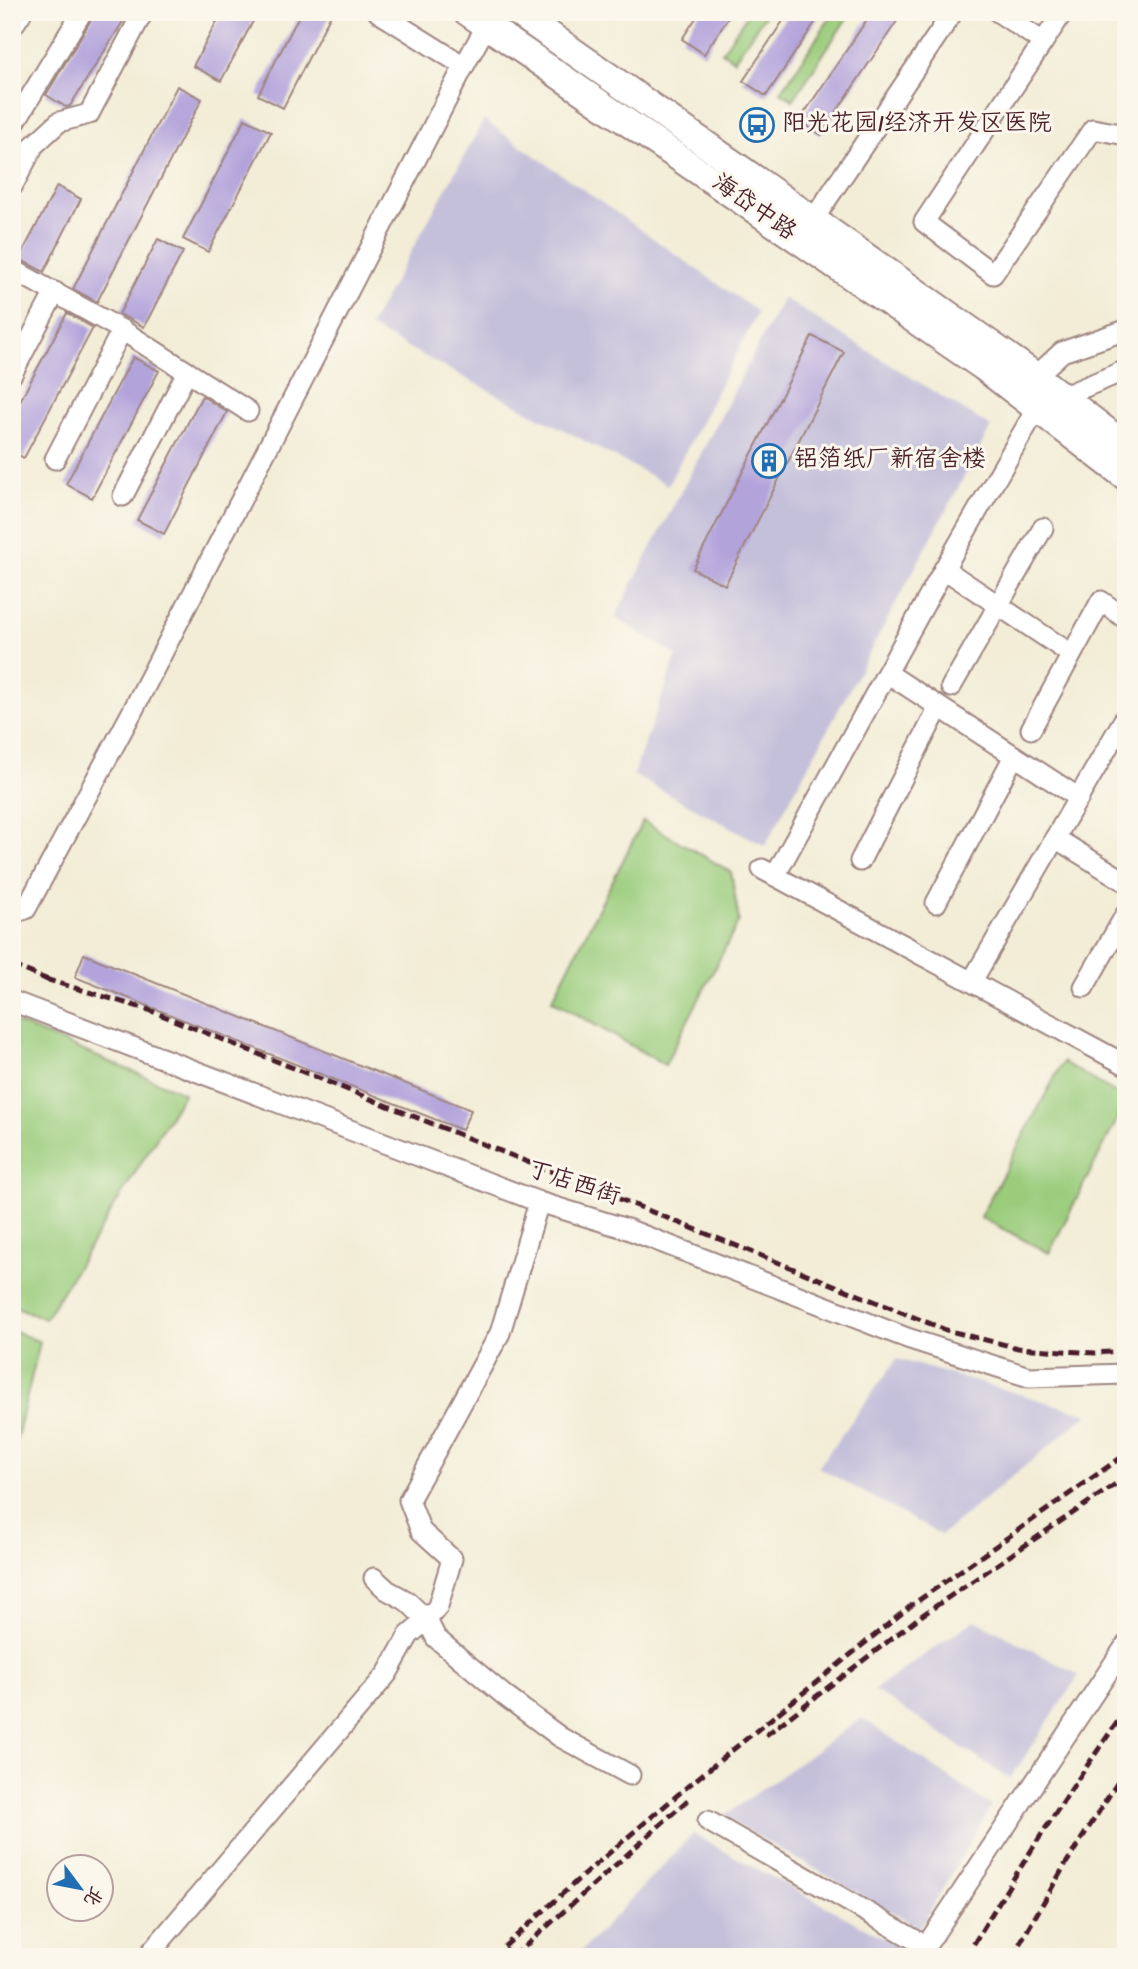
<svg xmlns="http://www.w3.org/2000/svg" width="1138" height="1969" viewBox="0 0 1138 1969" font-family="'Gochi Hand','LXGW WenKai TC',sans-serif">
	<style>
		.industrial { fill: #c5c0da }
		.green { fill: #9acc7c; stroke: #727654; stroke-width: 2 }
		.building { fill: #b2a3db }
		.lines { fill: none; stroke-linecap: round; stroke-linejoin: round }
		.minor-casing { stroke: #9e8681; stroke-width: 23 }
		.major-casing { stroke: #9e8681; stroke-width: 30 }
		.minor { stroke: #fff; stroke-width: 19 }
		.major { stroke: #fff; stroke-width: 26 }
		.rail { stroke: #4a1f2b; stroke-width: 5; stroke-dasharray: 10 5; stroke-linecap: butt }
		.labels { text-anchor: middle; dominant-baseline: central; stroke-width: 6; stroke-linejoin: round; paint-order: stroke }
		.poi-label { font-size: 24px; fill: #4a1f2b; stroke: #fbf7ec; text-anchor: start }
		.street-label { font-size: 24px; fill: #4a1f2b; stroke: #fbf7ec }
	</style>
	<rect width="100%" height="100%" fill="#fbf7ec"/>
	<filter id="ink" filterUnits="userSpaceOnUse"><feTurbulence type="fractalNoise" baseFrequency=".0143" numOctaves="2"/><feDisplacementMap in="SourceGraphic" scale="14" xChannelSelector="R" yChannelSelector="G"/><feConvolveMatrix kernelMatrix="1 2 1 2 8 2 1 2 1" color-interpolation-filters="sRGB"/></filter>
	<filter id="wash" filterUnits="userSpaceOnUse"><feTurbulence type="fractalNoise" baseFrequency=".00686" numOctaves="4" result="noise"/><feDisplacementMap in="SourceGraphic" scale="28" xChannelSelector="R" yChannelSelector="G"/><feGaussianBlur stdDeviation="1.57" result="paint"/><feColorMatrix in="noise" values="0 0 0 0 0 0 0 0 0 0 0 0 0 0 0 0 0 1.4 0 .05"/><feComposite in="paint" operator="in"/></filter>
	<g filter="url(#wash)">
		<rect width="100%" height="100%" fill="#f3edd7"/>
		<g class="industrial">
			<polygon points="484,120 758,312 668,485 369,327"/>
			<polygon points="783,298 991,427 765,846 633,775 677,656 615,617"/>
			<polygon points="897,1359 1088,1414 941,1535 818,1467"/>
			<polygon points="975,1620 1079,1675 1010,1779 874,1690"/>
			<polygon points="862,1718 991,1806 920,1928 723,1817"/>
			<polygon points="693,1834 913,1954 912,1957 576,1957"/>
		</g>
		<g class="green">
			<polygon points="749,12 767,12 734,60 722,52"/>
			<polygon points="834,12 851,12 793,100 781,92"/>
			<polygon points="643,821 731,872 739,921 665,1065 552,1000"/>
			<polygon points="12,1021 184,1093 45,1319 12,1305"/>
			<polygon points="1063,1062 1126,1099 1126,1102 1049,1253 980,1217"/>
			<polygon points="12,1330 40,1342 12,1458"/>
		</g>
		<g id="blocks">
			<g class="building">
				<polygon points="94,12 129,12 70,106 66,107 46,95 92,18"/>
				<polygon points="222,12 258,12 221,81 193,66"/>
				<polygon points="301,12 332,12 283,108 258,95"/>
				<polygon points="700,12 732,12 704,54 682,39"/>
				<polygon points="789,12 822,12 766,96 743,81"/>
				<polygon points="872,12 903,12 821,135 799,121"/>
				<polygon points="177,86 202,99 97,302 73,289"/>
				<polygon points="245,119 271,132 208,252 183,239"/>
				<polygon points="57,186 81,199 44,272 19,259"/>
				<polygon points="158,239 183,252 144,327 119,314"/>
				<polygon points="67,313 93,328 24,458 12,452 12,416"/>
				<polygon points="812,336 844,352 725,585 693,569"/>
				<polygon points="133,357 159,371 92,498 66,484"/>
				<polygon points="202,396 227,412 164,534 137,520"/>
				<polygon points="84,954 471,1110 462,1130 75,977"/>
			</g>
		</g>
	</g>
	<g filter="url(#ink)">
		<use href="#blocks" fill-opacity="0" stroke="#9e8681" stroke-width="2"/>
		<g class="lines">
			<g class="minor-casing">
				<g id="minor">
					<polyline points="378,12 464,66"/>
					<polyline points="998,12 1043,42"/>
					<polyline points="1063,12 924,222 993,274 1093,129 1126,135"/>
					<polyline points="12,127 82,12"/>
					<polyline points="12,187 34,145 59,122 89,114 143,12"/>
					<polyline points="813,220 953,12"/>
					<polyline points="12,269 122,330 248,411"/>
					<polyline points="12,374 55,292"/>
					<polyline points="1037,390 1036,376 1062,352 1126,330"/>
					<polyline points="1054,400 1126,370"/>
					<polyline points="55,459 122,330"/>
					<polyline points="123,496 187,372"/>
					<polyline points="944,569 1071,654"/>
					<polyline points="887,673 1079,798"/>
					<polyline points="951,687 1043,528"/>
					<polyline points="1031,729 1101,601 1126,619"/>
					<polyline points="1055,838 1126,882"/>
					<polyline points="860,861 939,707"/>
					<polyline points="762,869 1126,1065"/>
					<polyline points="775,876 944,569 1037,408"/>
					<polyline points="936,903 1014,756"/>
					<polyline points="12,913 26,909 131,714 464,66 494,12"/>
					<polyline points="972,981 1126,716"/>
					<polyline points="1084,987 1126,914"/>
					<polyline points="12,1001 539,1202 627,1229 907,1338 1029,1377 1126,1374"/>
					<polyline points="374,1578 387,1590 407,1601 427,1620 436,1638 505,1696 560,1737 630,1775"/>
					<polyline points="708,1821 926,1946"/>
					<polyline points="147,1957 387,1674 409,1635 427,1620 438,1606 452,1559 421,1531 409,1500 500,1333 539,1202"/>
					<polyline points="922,1957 926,1946 1126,1645"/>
				</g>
			</g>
			<g class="major-casing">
				<g id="major">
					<polyline points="467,12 983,367 1126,477"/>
					<polyline points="517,12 1036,376 1126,446"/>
					<polyline points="12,21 18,12"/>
				</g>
			</g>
			<use href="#minor" class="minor"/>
			<use href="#major" class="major"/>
			<g class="rail">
				<polyline points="12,965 53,982"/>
				<polyline points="45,979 149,1010 946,1330 1018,1348 1095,1353 1126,1351"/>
				<polyline points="766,1735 921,1616 1126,1477"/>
				<polyline points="493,1957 581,1877 688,1786 912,1605 1126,1454"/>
				<polyline points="513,1957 690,1798"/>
				<path d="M966 1957C1016 1872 1069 1790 1126 1710"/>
				<polyline points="1012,1957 1065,1865 1126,1769"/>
			</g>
		</g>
	</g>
	<defs>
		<g id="bus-ring" transform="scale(1.75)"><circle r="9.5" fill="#fbf7ec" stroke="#1f6fb2" stroke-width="1.5"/><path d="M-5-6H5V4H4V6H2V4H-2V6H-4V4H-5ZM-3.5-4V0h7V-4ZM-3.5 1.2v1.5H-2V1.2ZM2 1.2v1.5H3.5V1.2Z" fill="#1f6fb2"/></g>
		<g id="building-ring" transform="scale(1.75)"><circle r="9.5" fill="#fbf7ec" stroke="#1f6fb2" stroke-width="1.5"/><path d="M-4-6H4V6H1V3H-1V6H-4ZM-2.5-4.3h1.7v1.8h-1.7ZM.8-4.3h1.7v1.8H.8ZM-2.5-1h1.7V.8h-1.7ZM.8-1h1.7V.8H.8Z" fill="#1f6fb2"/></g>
	</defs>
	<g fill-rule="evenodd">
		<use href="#bus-ring" x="757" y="125"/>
		<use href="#building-ring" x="769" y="461"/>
	</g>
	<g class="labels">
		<g class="poi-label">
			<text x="782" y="125">阳光花园/经济开发区医院</text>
			<text x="794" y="461">铝箔纸厂新宿舍楼</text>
		</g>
		<g class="street-label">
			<text transform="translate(753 209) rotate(35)">海岱中路</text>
			<text transform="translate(573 1185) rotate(18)">丁店西街</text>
		</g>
	</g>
	<rect width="1138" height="1969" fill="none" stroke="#fbf7ec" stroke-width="42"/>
	<g transform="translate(80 1888) rotate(122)"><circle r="33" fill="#fbf7ec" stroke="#b4a19f" stroke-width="2"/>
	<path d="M0-5L12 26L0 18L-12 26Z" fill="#1f6fb2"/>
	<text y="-10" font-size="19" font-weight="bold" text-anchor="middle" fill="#4a1f2b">北</text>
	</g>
</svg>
